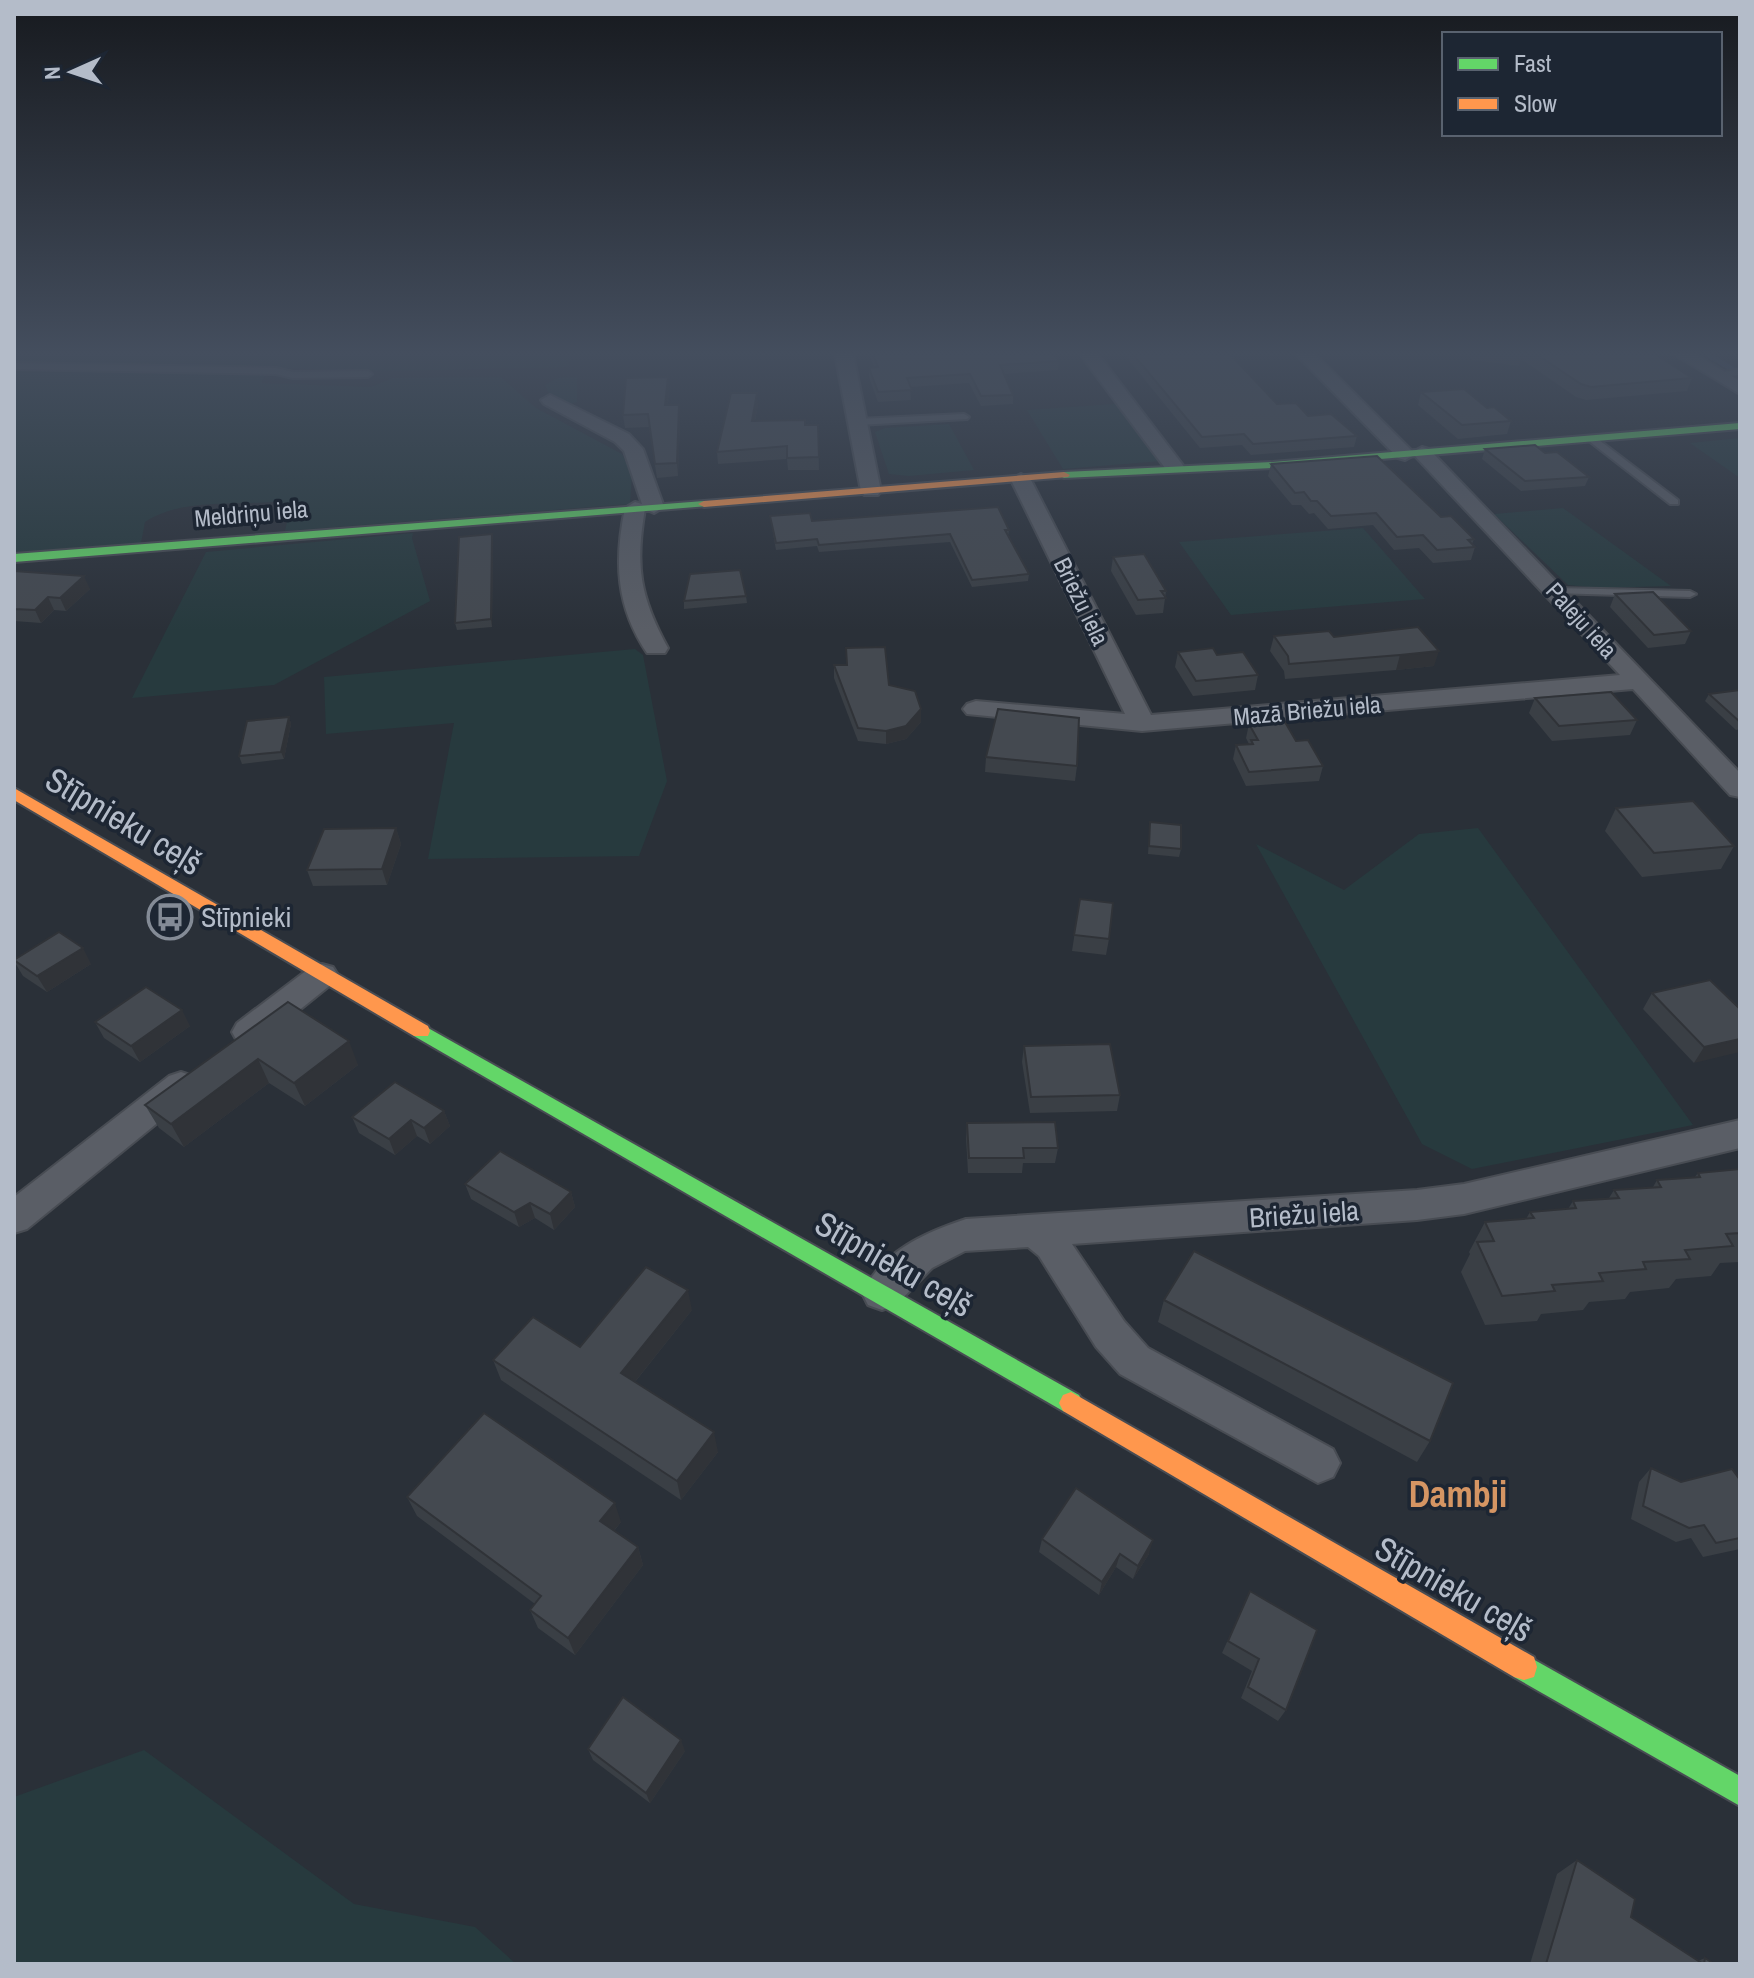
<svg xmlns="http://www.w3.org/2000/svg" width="1754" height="1978" viewBox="0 0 1754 1978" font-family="'Archivo Narrow',sans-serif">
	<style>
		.green { fill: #273a3e }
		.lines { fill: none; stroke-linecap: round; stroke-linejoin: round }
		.stream { stroke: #384963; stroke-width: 5 }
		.lane-casing { stroke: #484c53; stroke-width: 4 }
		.street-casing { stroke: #484c53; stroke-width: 4 }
		.fast-casing { stroke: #484c53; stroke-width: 4 }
		.slow-casing { stroke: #484c53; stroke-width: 4 }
		.lane { fill: #5a5e66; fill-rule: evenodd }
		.street { fill: #5a5e66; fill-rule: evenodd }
		.fast { fill: #63d668; fill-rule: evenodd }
		.slow { fill: #ff974d; fill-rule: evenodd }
		.wall { fill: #3a3f45 }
		.shaded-wall { fill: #303338 }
		.building { fill: #444950; stroke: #303338; stroke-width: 2 }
		.labels { text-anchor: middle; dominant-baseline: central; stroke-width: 7; stroke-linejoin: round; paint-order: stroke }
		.far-street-label { font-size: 24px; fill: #b4bcc9; stroke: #1d2633 }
		.poi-label { font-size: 28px; fill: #b4bcc9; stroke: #1d2633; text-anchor: start }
		.street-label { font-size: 28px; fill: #b4bcc9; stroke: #1d2633 }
		.near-street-label { font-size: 34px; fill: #b4bcc9; stroke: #1d2633 }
		.near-neighbourhood-label { font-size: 36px; font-weight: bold; fill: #d59563; stroke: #1d2633 }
	</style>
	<rect width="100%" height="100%" fill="#2a3038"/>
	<g class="green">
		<polygon points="14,354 571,354 568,367 398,371 14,362"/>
		<path d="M14 368 266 374 261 383 371 387 393 378 501 377 536 408 622 454 632 474 630 504 285 531 289 513 288 504 273 502C233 505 179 499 145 522L141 543 14 552Z"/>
		<polygon points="577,377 577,402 567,405 548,392 545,385 557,378"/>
		<polygon points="1115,404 1162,461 1063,469 1027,410"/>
		<polygon points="949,424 974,470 909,476 889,474 875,432 885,428"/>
		<polygon points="1740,438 1740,478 1690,443"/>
		<polygon points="1563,508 1671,586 1598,588 1568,585 1494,514"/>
		<polygon points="1363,528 1425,599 1231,615 1179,542"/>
		<polygon points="413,533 412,538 430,601 274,685 132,698 206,552"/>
		<polygon points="635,649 643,655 667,781 639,856 428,859 454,723 326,734 324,677"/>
		<polygon points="1478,828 1693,1125 1472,1169 1422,1144 1256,844 1344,890 1419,834"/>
		<polygon points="144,1750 354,1904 475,1927 516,1964 14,1964 14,1797"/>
	</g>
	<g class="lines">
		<polyline class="stream" points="1707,354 1740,374"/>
		<g class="lane-casing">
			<g id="lane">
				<polygon points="14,363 276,368 293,372 368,371 372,374 368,377 293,378 276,374 14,369"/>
				<polygon points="1740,369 1740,375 1716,377 1712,374"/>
				<polygon points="964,414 969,417 967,419 858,425 853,422 858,419"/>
				<polygon points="1589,437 1595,437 1678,500 1678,504 1670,504 1589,441"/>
				<polygon points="1556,588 1690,591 1696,594 1690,597 1552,593 1552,589"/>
			</g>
		</g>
		<g class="street-casing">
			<g id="street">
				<polygon points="835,354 853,354 881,491 878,495 864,495 861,491"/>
				<polygon points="1080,354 1098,354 1182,464 1185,468 1182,472 1168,472"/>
				<polygon points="1296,354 1315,354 1413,452 1422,447 1429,449 1740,773 1740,797 1730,795 1633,689 1142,731 967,714 963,709 967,704 976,701 1125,714 1011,480 1021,474 1031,480 1151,715 1620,675 1414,455 1405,460 1398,458"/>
				<polygon points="1674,354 1695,354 1740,381 1740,394"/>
				<path d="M550 395 629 434 643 449 664 507 654 513 645 509C635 566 640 597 668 648L665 653H647C616 607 614 561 625 508L635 502 642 504 624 451 615 442 544 404 541 400Z"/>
				<polygon points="322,964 333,967 338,975 333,983 261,1041 249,1044 237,1041 232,1032 237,1023 311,967"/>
				<polygon points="181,1072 193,1076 198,1085 193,1094 27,1229 14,1233 14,1197 169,1076"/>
				<path d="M1740 1120V1148L1464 1214 1417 1220 1072 1244 1124 1321 1148 1348 1333 1449 1340 1463 1333 1477 1318 1483 1120 1374 1096 1347 1039 1256 1028 1247 965 1251 932 1268 896 1305 882 1310 868 1305 862 1293C883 1251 924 1233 966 1219L1417 1190 1464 1184Z"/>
			</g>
		</g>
		<g class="fast-casing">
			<g id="fast">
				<polygon points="1740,423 1740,429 1273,468 1064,478 1058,475 1064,472 1273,462"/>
				<polygon points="704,501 708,502 708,506 14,562 14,554"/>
				<polygon points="421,1024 1079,1395 1083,1403 1079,1411 1071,1414 1063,1411 414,1036 412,1031 414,1026"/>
				<polygon points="1524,1654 1740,1776 1740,1806 1514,1677 1511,1667 1514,1657"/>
			</g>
		</g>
		<g class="slow-casing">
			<g id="slow">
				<polygon points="1064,472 1070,475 1068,477 704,507 698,504 704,501"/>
				<polygon points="14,788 428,1026 430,1031 428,1036 414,1036 14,800"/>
				<polygon points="1071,1392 1534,1657 1537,1667 1534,1677 1524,1680 1514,1677 1063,1411 1059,1403 1063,1395"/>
			</g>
		</g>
		<use href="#lane" class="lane"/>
		<use href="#street" class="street"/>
		<use href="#fast" class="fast"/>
		<use href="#slow" class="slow"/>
	</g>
	<g class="wall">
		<polygon points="869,354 1054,354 1059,361 1058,370 1004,374 1013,395 1013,404 981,406 969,383 910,387 911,400 878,402 869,377 869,368 874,367"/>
		<polygon points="1124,354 1257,354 1232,356 1277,404 1357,436 1354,447 1251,455 1242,445 1200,448"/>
		<polygon points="1466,354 1655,354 1692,378 1687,391 1586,400 1576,397 1521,359 1519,366 1473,360"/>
		<polygon points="668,377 669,390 668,405 679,405 680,418 678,476 657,478 649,427 625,428 623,415"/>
		<polygon points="1421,392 1487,408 1511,421 1507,434 1458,439 1418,405"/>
		<polygon points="758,405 755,421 805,425 818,425 819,470 788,470 787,459 718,464 717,452"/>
		<polygon points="1485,449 1545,453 1589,477 1585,486 1521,491 1482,459"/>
		<polygon points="1271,464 1441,517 1474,539 1472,544 1475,547 1471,560 1433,563 1419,548 1394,550 1373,525 1328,529 1314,513 1309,514 1301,505 1292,505 1268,476"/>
		<polygon points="770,516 812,521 1009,530 1008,537 1029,574 1028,581 972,587 950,542 819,552 817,546 776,550"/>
		<polygon points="492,534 493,541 492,627 457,630 455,623"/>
		<polygon points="1113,557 1166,591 1163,613 1136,615 1111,571"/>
		<polygon points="14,571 90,589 66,611 54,610 41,623 14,621"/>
		<polygon points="1615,594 1691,631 1685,644 1648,648 1610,607"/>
		<polygon points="746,596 747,603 684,609 684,601"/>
		<polygon points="1274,636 1334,637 1434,666 1396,670 1285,679 1284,671 1270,651"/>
		<polygon points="1178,652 1217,655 1258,675 1255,690 1193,696 1175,667"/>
		<polygon points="834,665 889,685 921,709 921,722 906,739 886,744 858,741 834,678"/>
		<polygon points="1740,690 1740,729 1736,730 1705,701 1709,694"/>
		<polygon points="1535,698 1637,720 1630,735 1552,741 1529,713"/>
		<polygon points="289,717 291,724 284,759 242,764 239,756"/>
		<polygon points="1249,724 1296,741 1323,766 1319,781 1246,786 1233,759 1236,745 1249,744 1246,738"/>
		<polygon points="986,757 1077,766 1075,781 985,772"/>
		<polygon points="1616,808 1734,846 1721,869 1642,877 1605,831"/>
		<polygon points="1150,822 1181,849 1179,857 1148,854"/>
		<polygon points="396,828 401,844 387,885 313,886 307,870"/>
		<polygon points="1080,899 1109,939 1106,955 1072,951"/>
		<polygon points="14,961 91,964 47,992 23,976"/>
		<polygon points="1652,993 1740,1009 1694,1063 1643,1009"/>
		<polygon points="288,1002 358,1065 305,1106 269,1083 184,1147 159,1128 145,1105"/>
		<polygon points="95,1022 190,1026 140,1062 104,1038"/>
		<polygon points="1024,1046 1120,1095 1117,1111 1030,1113 1022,1062"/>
		<polygon points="444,1111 450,1126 430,1144 417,1136 395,1155 359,1133 352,1117"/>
		<polygon points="967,1123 1058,1148 1055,1163 1023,1163 1022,1173 968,1173 966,1138"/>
		<polygon points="1740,1169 1740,1262 1720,1263 1711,1276 1676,1279 1669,1288 1630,1292 1625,1299 1589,1302 1583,1310 1541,1314 1537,1321 1485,1325 1461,1272 1470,1254 1469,1252 1485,1222 1526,1219 1530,1212 1568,1209 1573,1201 1609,1198 1614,1190 1653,1187 1657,1180 1694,1178 1698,1173"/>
		<polygon points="465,1184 571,1192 575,1207 554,1230 535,1218 519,1227 471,1199"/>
		<polygon points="1164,1300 1430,1441 1417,1462 1158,1322"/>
		<polygon points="692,1310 635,1382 718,1452 681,1500 501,1380 493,1360 580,1347"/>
		<polygon points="1651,1468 1681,1482 1740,1480 1740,1549 1703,1557 1691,1538 1676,1542 1631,1519 1639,1482"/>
		<polygon points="407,1497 621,1522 614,1531 638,1547 643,1565 575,1655 538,1628 530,1610 535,1604 417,1516"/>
		<polygon points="1042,1539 1149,1554 1133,1579 1116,1567 1099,1595 1039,1552"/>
		<polygon points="1250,1591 1286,1710 1278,1721 1241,1698 1252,1671 1222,1653"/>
		<polygon points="588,1749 685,1751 650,1803 593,1760"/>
		<polygon points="1577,1860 1631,1917 1698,1961 1705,1958 1714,1964 1530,1964 1557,1874"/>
	</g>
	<g class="shaded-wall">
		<polygon points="668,377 669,390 667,418 665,405"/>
		<polygon points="757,393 758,405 752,434 752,421"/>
		<polygon points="679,405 680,418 678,476 677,463"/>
		<polygon points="492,534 493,541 492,627 491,619"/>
		<polygon points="84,576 90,589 66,611 60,598"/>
		<polygon points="48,597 54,610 41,623 35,610"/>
		<polygon points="1439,651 1434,666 1396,670 1400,655"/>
		<polygon points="921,709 921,722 906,739 886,744 886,731"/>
		<polygon points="289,717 291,724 284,759 281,752"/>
		<polygon points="396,828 401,844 387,885 382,869"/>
		<polygon points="83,948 91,964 47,992 37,976"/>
		<polygon points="182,1010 190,1026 140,1062 131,1046"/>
		<polygon points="1740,1039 1740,1052 1694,1063 1704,1047"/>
		<polygon points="349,1041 358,1065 305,1106 294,1083"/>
		<polygon points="258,1059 269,1083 184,1147 171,1124"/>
		<polygon points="444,1111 450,1126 430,1144 424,1128"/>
		<polygon points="411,1120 417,1136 395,1155 389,1139"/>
		<polygon points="571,1192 575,1207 554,1230 550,1214"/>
		<polygon points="530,1203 535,1218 519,1227 514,1212"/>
		<polygon points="688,1290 692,1310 626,1393 621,1373"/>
		<polygon points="714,1432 718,1452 681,1500 677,1481"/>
		<polygon points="615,1503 621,1522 606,1540 600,1521"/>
		<polygon points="1153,1540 1149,1554 1133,1579 1138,1566"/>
		<polygon points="638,1547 643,1565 575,1655 568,1638"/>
		<polygon points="1120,1554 1116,1567 1099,1595 1102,1582"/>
		<polygon points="681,1740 685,1751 650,1803 646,1793"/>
	</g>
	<g class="building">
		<polygon points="873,354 1054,354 1059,361 1000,365 1013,395 981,396 970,374 907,378 912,390 878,392 869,368 878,367"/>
		<polygon points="1133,354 1230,354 1277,404 1296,403 1308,416 1331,414 1357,436 1253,444 1244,434 1202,437"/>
		<polygon points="1536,354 1655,354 1692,378 1591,387 1581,384"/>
		<polygon points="668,377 665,405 679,405 677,463 655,464 648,414 623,415 626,378"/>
		<polygon points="1464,389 1487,408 1494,407 1511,421 1462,425 1421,392"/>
		<polygon points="731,393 757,393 752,421 805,420 805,425 818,425 819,457 787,458 787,446 717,452"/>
		<polygon points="1535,445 1545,453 1557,452 1589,477 1525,481 1485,449"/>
		<polygon points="1377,456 1441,517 1451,516 1474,539 1468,540 1475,547 1437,550 1423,535 1397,537 1376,513 1331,516 1317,501 1311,501 1304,492 1295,493 1271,464"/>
		<polygon points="998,507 1009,530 1005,530 1029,574 972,580 950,534 819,545 817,539 776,543 770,516 810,513 812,521"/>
		<polygon points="492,534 491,619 455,623 459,537"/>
		<polygon points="1144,554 1166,591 1161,591 1166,598 1138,600 1113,557"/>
		<polygon points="740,570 746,596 684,601 690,574"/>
		<polygon points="14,571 84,576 60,598 48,597 35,610 14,609"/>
		<polygon points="1653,592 1691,631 1654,635 1615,594"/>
		<polygon points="1418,627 1439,651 1400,655 1289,664 1288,656 1274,636 1329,631 1334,637"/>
		<polygon points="885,647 889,685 915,691 921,709 906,726 886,731 858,728 834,665 847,665 846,648"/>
		<polygon points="1213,648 1217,655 1243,652 1258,675 1196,681 1178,652"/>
		<polygon points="1740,690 1740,722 1709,694"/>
		<polygon points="1611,692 1637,720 1559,726 1535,698"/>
		<polygon points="998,709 1079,718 1077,766 986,757"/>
		<polygon points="289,717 281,752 239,756 247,721"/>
		<polygon points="1285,722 1296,741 1308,740 1323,766 1249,772 1236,745 1253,744 1251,740 1258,740 1249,724"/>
		<polygon points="1693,801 1734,846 1654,853 1616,808"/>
		<polygon points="1150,822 1181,825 1181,849 1149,846"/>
		<polygon points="396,828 382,869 307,870 324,829"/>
		<polygon points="1080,899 1113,903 1109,939 1074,935"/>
		<polygon points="59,932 83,948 37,976 14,960"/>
		<polygon points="1710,980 1740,1009 1740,1039 1704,1047 1652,993"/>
		<polygon points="146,987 182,1010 131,1046 95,1022"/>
		<polygon points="288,1002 349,1041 294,1083 258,1059 171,1124 145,1105"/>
		<polygon points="1110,1044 1120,1095 1031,1097 1024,1046"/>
		<polygon points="395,1082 444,1111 424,1128 411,1120 389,1139 352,1117"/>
		<polygon points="1055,1122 1058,1148 1023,1148 1024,1158 969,1158 967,1123"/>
		<polygon points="500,1151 571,1192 550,1214 530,1203 514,1212 465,1184"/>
		<polygon points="1740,1169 1740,1233 1726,1234 1733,1246 1685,1250 1690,1259 1643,1262 1646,1269 1599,1273 1603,1281 1552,1285 1555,1291 1502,1296 1477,1242 1494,1241 1485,1222 1534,1218 1530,1212 1576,1208 1573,1201 1619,1198 1614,1190 1661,1187 1657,1180 1700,1177 1698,1173"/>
		<polygon points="1194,1251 1453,1383 1430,1441 1164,1300"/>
		<polygon points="646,1267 688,1290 621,1373 714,1432 677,1481 493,1360 533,1317 580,1347"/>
		<polygon points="484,1413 615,1503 600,1521 638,1547 568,1638 530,1610 541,1596 407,1497"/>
		<polygon points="1651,1468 1681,1482 1732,1469 1740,1480 1740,1538 1716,1543 1704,1525 1689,1528 1643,1506"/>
		<polygon points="1076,1488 1153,1540 1138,1566 1120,1554 1102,1582 1042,1539"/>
		<polygon points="1250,1591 1317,1630 1286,1710 1248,1687 1259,1659 1228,1641"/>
		<polygon points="623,1697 681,1740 646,1793 588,1749"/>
		<polygon points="1577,1860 1635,1899 1631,1917 1703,1964 1546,1964"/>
		<polygon points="1705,1958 1714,1964 1704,1964"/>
	</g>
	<linearGradient id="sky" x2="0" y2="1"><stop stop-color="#171a1f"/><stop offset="0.56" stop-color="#444e5e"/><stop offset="1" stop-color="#444e5e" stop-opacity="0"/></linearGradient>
	<rect width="1754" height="631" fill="url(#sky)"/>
	<defs>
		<g id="bus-ring" transform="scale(2.3)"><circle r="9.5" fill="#1d2633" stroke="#848b96" stroke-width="1.5"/><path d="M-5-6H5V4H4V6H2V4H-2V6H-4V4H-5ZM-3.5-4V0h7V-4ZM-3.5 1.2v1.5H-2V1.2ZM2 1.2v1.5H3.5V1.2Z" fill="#848b96"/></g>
	</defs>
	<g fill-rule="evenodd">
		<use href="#bus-ring" x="170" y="917"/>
	</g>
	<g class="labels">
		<g class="far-street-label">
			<text transform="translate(251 513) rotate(-5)">Meldriņu iela</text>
			<text transform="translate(1082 601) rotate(64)">Briežu iela</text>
			<text transform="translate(1582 620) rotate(48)">Paleju iela</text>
			<text transform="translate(1307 710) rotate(-5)">Mazā Briežu iela</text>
		</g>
		<g class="poi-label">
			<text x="201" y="917">Stīpnieki</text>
		</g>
		<g class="street-label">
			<text transform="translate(1304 1214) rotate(-4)">Briežu iela</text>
		</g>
		<g class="near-street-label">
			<text transform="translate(124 821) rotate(31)">Stīpnieku ceļš</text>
			<text transform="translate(894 1264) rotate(30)">Stīpnieku ceļš</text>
			<text transform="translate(1454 1589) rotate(30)">Stīpnieku ceļš</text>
		</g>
		<g class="near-neighbourhood-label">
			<text x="1458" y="1494">Dambji</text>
		</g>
	</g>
	<rect width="1754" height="1978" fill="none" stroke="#b4bcc9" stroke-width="32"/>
	<rect x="1442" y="32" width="280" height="104" fill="#1d2633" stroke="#59626f" stroke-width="2"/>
	<rect x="1458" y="58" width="40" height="12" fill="#63d668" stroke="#59626f" stroke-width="2"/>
	<text x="1514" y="72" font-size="24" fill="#b4bcc9">Fast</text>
	<rect x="1458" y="98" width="40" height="12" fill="#ff974d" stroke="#59626f" stroke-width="2"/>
	<text x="1514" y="112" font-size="24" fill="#b4bcc9">Slow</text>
	<g transform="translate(72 72) rotate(267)" stroke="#1d2633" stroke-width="6" paint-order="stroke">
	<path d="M0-6L14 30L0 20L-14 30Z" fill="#b4bcc9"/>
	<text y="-12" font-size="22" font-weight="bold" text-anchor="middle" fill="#b4bcc9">N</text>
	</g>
</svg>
